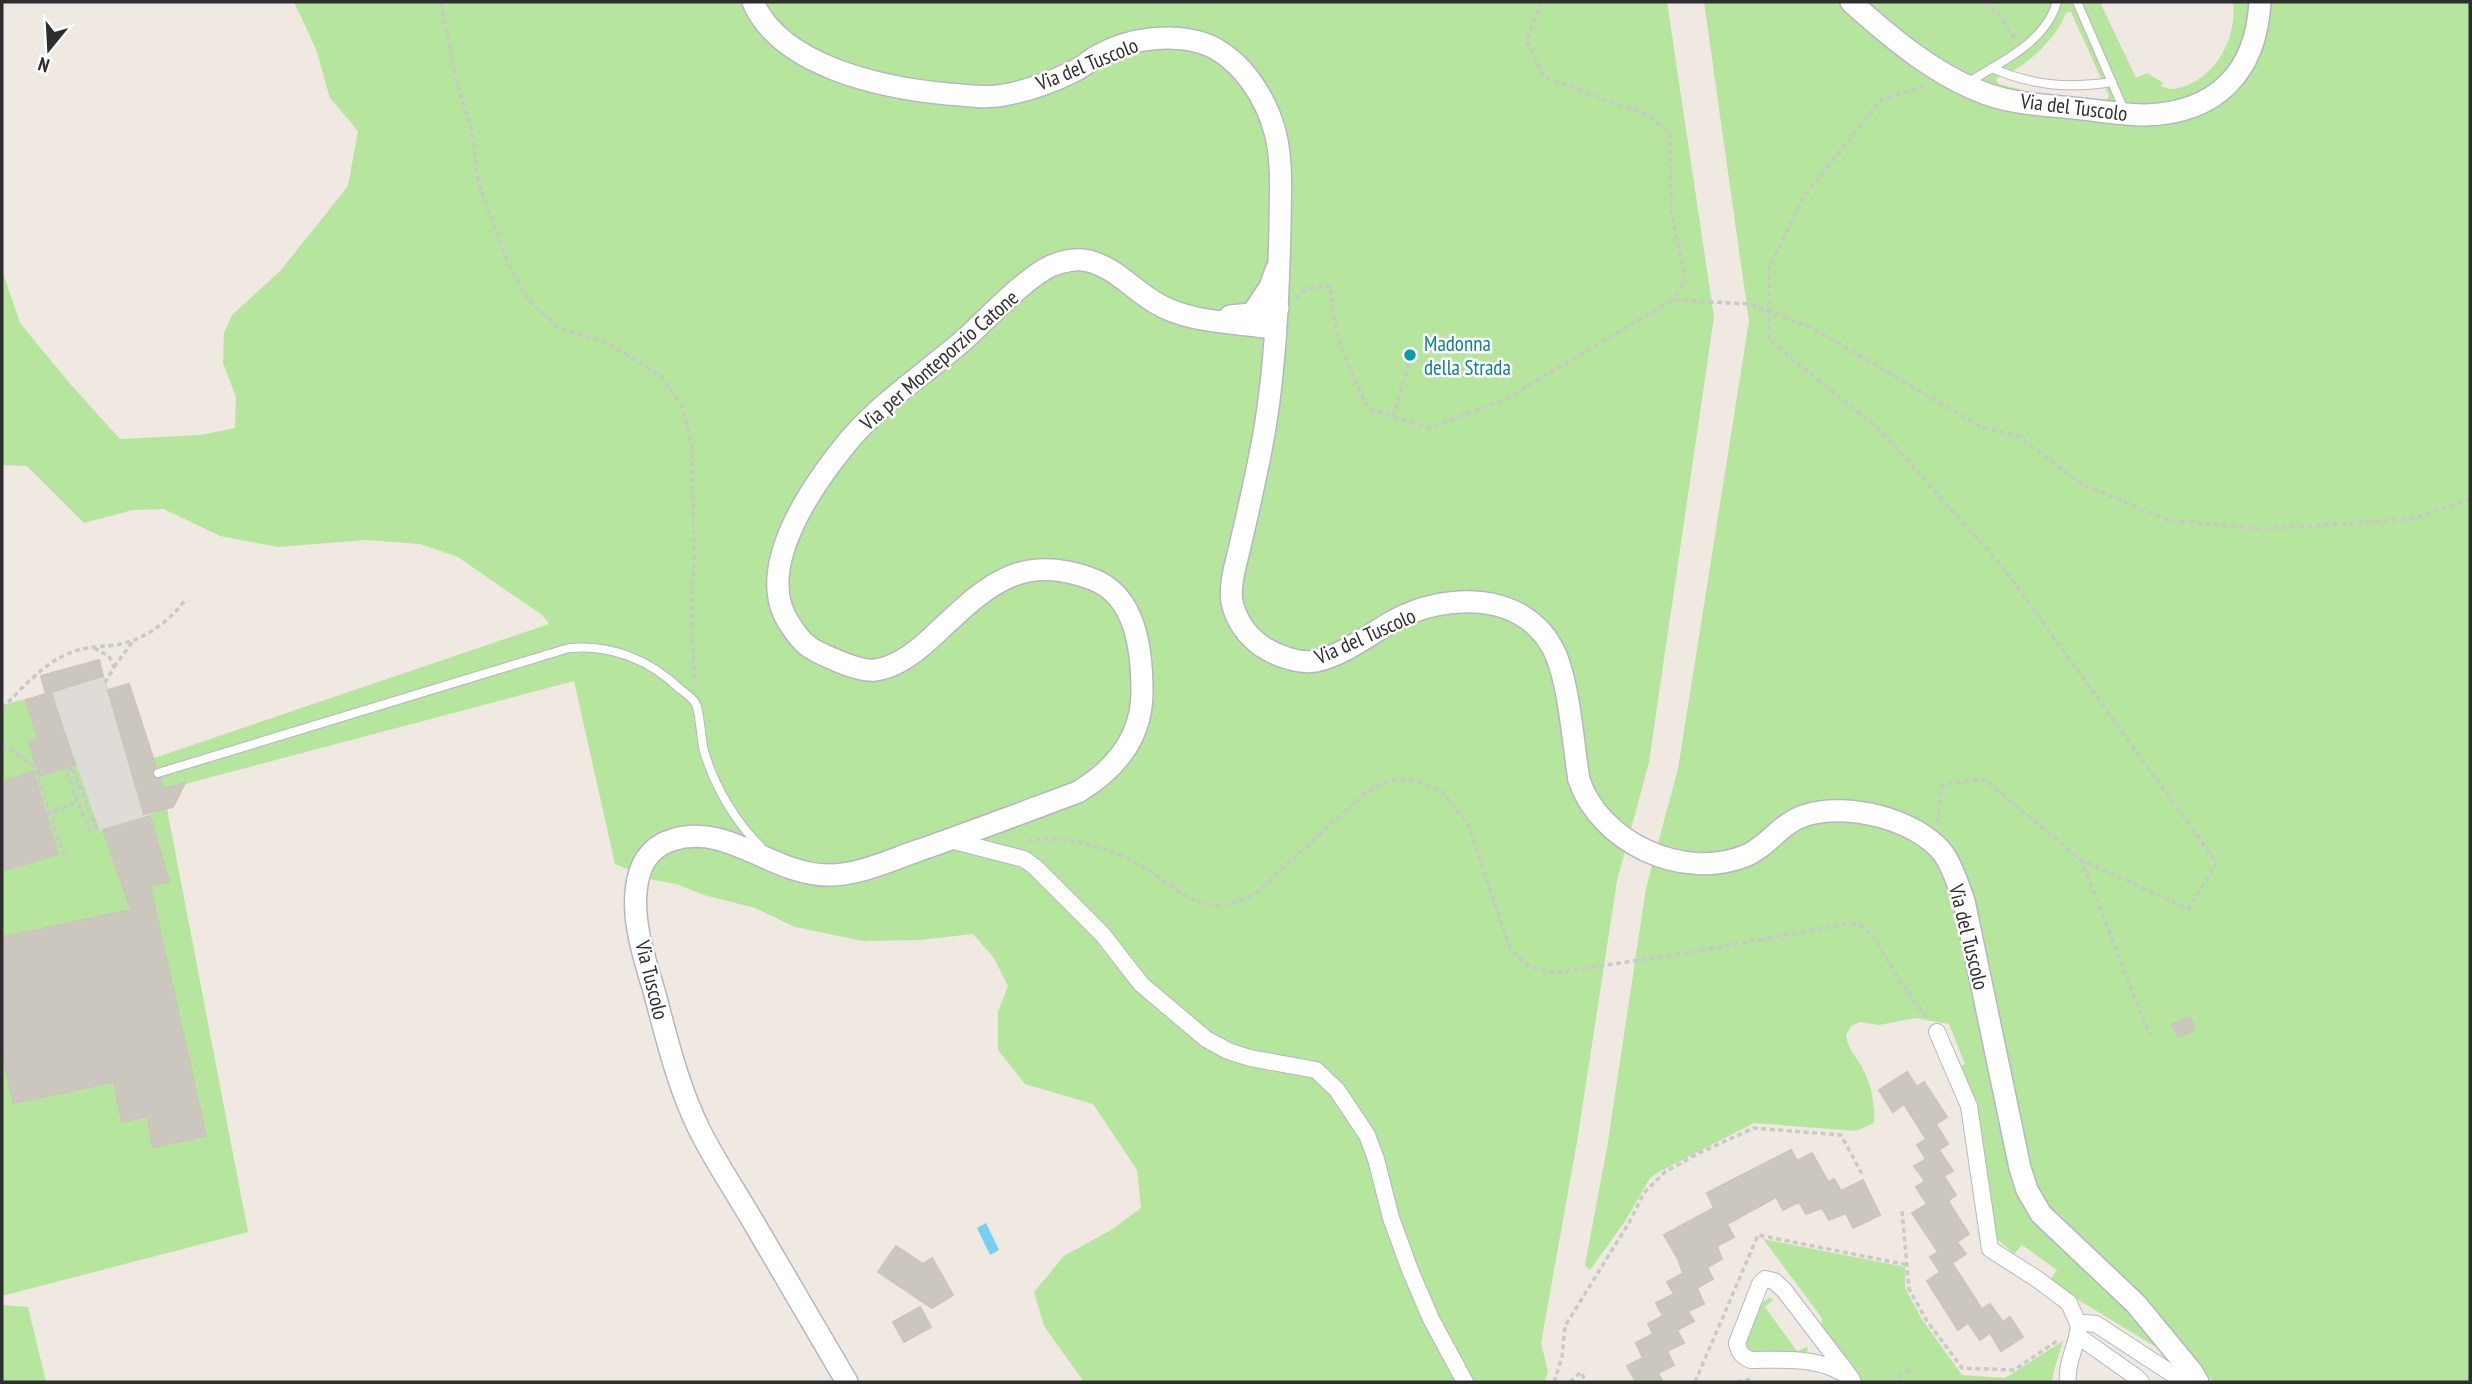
<svg xmlns="http://www.w3.org/2000/svg" width="2472" height="1384" viewBox="0 0 2472 1384" font-family="'PT Sans Narrow',sans-serif">
	<style>
		.green { fill: #b6e59e; fill-rule: evenodd }
		.plaza { fill: #dfdcd8 }
		.water { fill: #75cff0 }
		.building { fill: #cbc7bf; stroke: #cbc5ba; stroke-width: 2 }
		.lines { fill: none; stroke-linecap: round; stroke-linejoin: round }
		.service-casing { stroke: #b4b7c1; stroke-width: 10 }
		.minor-casing { stroke: #b4b7c1; stroke-width: 18 }
		.tertiary-casing { stroke: #b4b7c1; stroke-width: 24 }
		.path { stroke: #c9c9c9; stroke-width: 3.5; stroke-dasharray: 5 3.5; stroke-linecap: butt }
		.service { stroke: #fff; stroke-width: 8 }
		.minor { stroke: #fff; stroke-width: 16 }
		.tertiary { stroke: #fff; stroke-width: 21 }
		.culture-dot { fill: #0f9aa8; stroke: #fff; stroke-width: 2.5 }
		.labels { text-anchor: middle; dominant-baseline: central; stroke-width: 5; stroke-linejoin: round; paint-order: stroke }
		.street-label { font-size: 21px; fill: #2e2e2e; stroke: #fff }
		.culture-label { font-size: 21px; fill: #0d838f; stroke: #fff; text-anchor: start }
	</style>
	<rect width="100%" height="100%" fill="#efe9e1"/>
	<g class="green">
		<polygon points="294,2 1667,2 1714,317 1649,762 1617,881 1577,1142 1541,1343 1548,1371 1545,1382 1084,1382 1044,1326 1034,1292 1064,1256 1111,1230 1141,1208 1137,1170 1093,1104 1025,1084 998,1050 998,1012 1008,986 994,958 973,934 920,940 863,941 795,927 755,908 704,895 676,884 653,880 615,864 574,681 185,784 173,807 167,809 248,1232 2,1296 2,705 46,694 41,676 99,660 108,690 129,684 154,758 549,624 542,615 458,557 420,544 366,540 278,547 220,536 164,509 133,510 84,523 27,466 2,465 2,270 20,323 72,386 120,439 201,435 235,428 236,397 223,363 224,333 232,315 281,270 348,186 358,131 330,98 316,49"/>
		<path d="M1704 2H2100L2136 78 2147 73 2163 83 2161 86C2171 91 2178 89 2188 85 2219 72 2237 35 2233 2H2470V1382H2213L2203 1367 2159 1349 2049 1282 2057 1270 2022 1245 2014 1254 1987 1230 1956 1069 1965 1064 1949 1024 1915 1018 1879 1025 1860 1022 1851 1026 1846 1035C1848 1051 1858 1058 1864 1071 1872 1088 1875 1105 1874 1123L1856 1131 1754 1123 1659 1172 1650 1178 1626 1220 1590 1270 1585 1265 1607 1148 1646 888 1678 769 1749 321ZM2071 12 2109 96 2105 102 2025 91 1999 84 1996 79C2026 67 2054 42 2066 13Z"/>
		<polygon points="1763,1239 1905,1267 1905,1288 1921,1318 1962,1375 2005,1378 2063,1341 2053,1374 2052,1382 1862,1382 1850,1361 1821,1331 1822,1318"/>
		<polygon points="1769,1298 1774,1299 1765,1307 1797,1351 1807,1347 1808,1351 1803,1354 1754,1355 1745,1349 1745,1342 1763,1302"/>
		<polygon points="2,1305 28,1307 46,1382 2,1382"/>
	</g>
	<polygon class="plaza" points="103,676 141,805 157,811 150,816 100,831 56,706 50,708 46,694"/>
	<polygon class="water" points="986,1223 999,1250 990,1255 977,1228"/>
	<g class="building">
		<polygon points="99,660 103,676 51,692 75,765 40,776 29,742 38,739 26,700 46,694 41,676"/>
		<polygon points="129,684 156,767 152,771 152,776 160,779 163,789 185,783 173,807 144,814 108,690"/>
		<polygon points="33,772 58,854 2,871 2,782"/>
		<polygon points="150,816 169,882 150,886 206,1136 153,1147 147,1116 122,1122 114,1082 13,1103 2,1049 2,937 131,910 103,830"/>
		<polygon points="2190,1017 2195,1030 2178,1037 2172,1024"/>
		<polygon points="1907,1072 1917,1087 1924,1082 1947,1117 1936,1124 1948,1144 1939,1150 1953,1171 1944,1176 1956,1195 1948,1201 1969,1234 1957,1242 1966,1254 1952,1263 1982,1309 1990,1304 2003,1322 2010,1317 2023,1337 2001,1351 1990,1333 1980,1340 1968,1323 1958,1330 1927,1281 1940,1272 1930,1257 1938,1252 1912,1213 1927,1204 1916,1187 1925,1181 1914,1166 1926,1159 1917,1145 1926,1139 1904,1104 1893,1112 1879,1090"/>
		<polygon points="1791,1150 1797,1161 1812,1153 1828,1182 1834,1179 1841,1191 1863,1180 1880,1215 1853,1228 1846,1213 1829,1220 1822,1208 1806,1214 1799,1202 1783,1210 1776,1197 1727,1224 1734,1237 1717,1246 1722,1259 1707,1267 1713,1279 1697,1288 1704,1304 1688,1311 1694,1321 1677,1330 1684,1343 1667,1351 1674,1365 1658,1373 1663,1382 1636,1382 1627,1366 1643,1358 1636,1343 1653,1334 1648,1324 1663,1316 1656,1303 1674,1294 1667,1282 1683,1273 1678,1259 1664,1235 1714,1208 1707,1193"/>
		<polygon points="896,1246 923,1264 932,1258 953,1295 932,1308 878,1272"/>
		<polygon points="920,1307 931,1327 904,1342 893,1322"/>
	</g>
	<g class="lines">
		<g class="service-casing">
			<g id="service">
				<polyline points="2077,2 2124,110"/>
				<path d="M1992 68C2030 85 2071 89 2112 82"/>
				<path d="M1969 82C2002 61 2045 43 2057 2"/>
				<path d="M158 773 569 648C611 644 650 660 680 689 685 693 693 698 696 704 700 714 701 738 704 751 714 785 735 822 761 847"/>
			</g>
		</g>
		<g class="minor-casing">
			<g id="minor">
				<polyline points="950,840 1024,859 1035,867 1103,935 1141,984 1206,1039 1228,1051 1250,1058 1316,1070 1337,1090 1367,1135 1376,1159 1391,1218 1410,1270 1431,1319 1465,1382"/>
				<polyline points="1937,1032 1969,1106 1990,1249 2037,1279 2069,1303 2079,1326"/>
				<polyline points="2078,1336 2136,1377 2141,1382"/>
				<path d="M1851 1378C1820 1356 1786 1360 1751 1360 1741 1356 1739 1352 1737 1343L1760 1284 1765 1279 1774 1281 1784 1290 1851 1378 1853 1382"/>
				<path d="M2068 1382C2066 1362 2077 1346 2079 1326L2086 1323 2096 1324 2174 1375 2184 1376 2192 1372"/>
			</g>
		</g>
		<g class="tertiary-casing">
			<g id="tertiary">
				<path d="M753 2C781 67 883 88 948 94 966 95 985 99 1004 95 1026 91 1052 82 1072 72 1082 68 1090 60 1099 55 1130 38 1175 32 1208 45 1242 60 1266 98 1275 132 1283 163 1280 196 1280 228 1278 305 1275 384 1259 460 1253 489 1247 517 1240 546 1236 564 1229 584 1232 602 1236 620 1247 636 1263 647 1277 656 1299 664 1316 661 1344 655 1370 634 1395 620 1445 593 1521 591 1552 647 1569 677 1573 744 1579 780 1600 842 1682 881 1745 856 1768 847 1780 823 1806 815 1847 802 1916 819 1943 853 1953 867 1958 885 1964 901L2020 1168 2027 1190 2041 1214 2136 1304 2192 1372 2198 1382"/>
				<path d="M1851 2C1890 37 1936 76 1987 94 2017 105 2050 105 2082 109 2102 111 2125 115 2145 115 2217 113 2256 72 2260 2"/>
				<polyline points="1230,316 1252,314 1270,287 1276,270"/>
				<path d="M847 1382C815 1328 783 1273 751 1218 734 1189 715 1161 700 1131 678 1087 667 1039 654 991 645 960 633 925 636 892 638 868 647 848 672 840 728 822 772 875 828 875 858 875 886 862 914 852 969 833 1024 812 1078 792 1116 769 1142 737 1142 692 1142 650 1136 595 1092 579 1016 551 983 590 931 638 917 651 895 668 875 670 859 672 833 659 818 652 805 646 799 638 791 626 750 570 815 481 851 438 884 400 927 372 965 339 987 319 1026 277 1051 266 1062 261 1077 258 1089 261 1116 268 1133 290 1156 303 1187 322 1229 322 1265 327L1278 308"/>
			</g>
		</g>
		<g class="path">
			<polyline points="441,2 455,76 472,132 478,182 508,263 527,299 559,328 604,341 661,376 682,406 692,447 694,556 691,620 695,683"/>
			<polyline points="1542,2 1526,40 1544,77 1648,115 1670,134 1671,211 1685,279 1673,300"/>
			<polyline points="1985,2 2000,16 2014,38"/>
			<polyline points="1924,86 1881,100 1804,196 1769,268 1769,340 1881,431 2002,566 2217,863 2188,909 2080,859 1984,779 1942,785 1937,824"/>
			<path d="M1297 299 1305 289 1331 286C1331 330 1349 370 1369 409L1428 428 1502 401 1673 300 1750 304 1812 328 1979 426 2019 437 2082 484 2168 520 2262 529 2414 519 2470 499"/>
			<polyline points="1393,417 1409,363"/>
			<polyline points="94,648 109,656 114,667 105,683"/>
			<polyline points="114,667 133,641"/>
			<path d="M2 708C21 690 39 668 63 656 79 647 97 647 115 645 143 641 169 622 185 600"/>
			<polyline points="2,745 29,762 34,767 66,861"/>
			<polygon points="73,769 96,828 89,830 66,771"/>
			<polyline points="46,814 78,802"/>
			<path d="M1027 841C1060 835 1097 844 1127 858 1175 881 1200 928 1257 892L1365 793 1389 780 1416 781 1441 791 1468 824 1510 948 1528 966 1553 973 1686 953 1851 923 1863 927 1874 937 1900 981 1927 1019"/>
			<path d="M2080 859C2105 917 2125 977 2150 1035"/>
			<polyline points="1902,1211 1909,1289 1927,1321 1962,1368 2014,1370 2057,1341"/>
			<polyline points="1554,1382 1562,1357 1565,1326 1630,1221 1644,1193 1665,1172 1699,1153 1754,1128 1841,1135 1863,1176"/>
			<polyline points="1570,1382 1581,1372 1586,1382"/>
			<polyline points="1695,1382 1758,1235 1908,1265"/>
			<polyline points="1737,1382 1752,1379"/>
			<polyline points="1891,1382 1909,1370"/>
		</g>
		<use href="#service" class="service"/>
		<use href="#minor" class="minor"/>
		<use href="#tertiary" class="tertiary"/>
	</g>
	<circle class="culture-dot" cx="1410" cy="355" r="7"/>
	<g class="labels">
		<g class="street-label">
			<text transform="translate(1087 64) rotate(-22)">Via del Tuscolo</text>
			<text transform="translate(2074 107) rotate(7)">Via del Tuscolo</text>
			<text transform="translate(939 360) rotate(-41)">Via per Monteporzio Catone</text>
			<text transform="translate(1365 636) rotate(-24)">Via del Tuscolo</text>
			<text transform="translate(1969 937) rotate(76)">Via del Tuscolo</text>
			<text transform="translate(652 980) rotate(76)">Via Tuscolo</text>
		</g>
		<g class="culture-label">
			<text x="1424" y="343">Madonna<tspan x="1424" dy="24">della Strada</tspan></text>
		</g>
	</g>
	<rect width="2472" height="1384" fill="none" stroke="#2e2e2e" stroke-width="7"/>
	<g transform="translate(49 49) rotate(198)" stroke="#ffffff" stroke-width="5" paint-order="stroke">
	<path d="M0-5L12 26L0 18L-12 26Z" fill="#2e2e2e"/>
	<text y="-10" font-size="19" font-weight="bold" text-anchor="middle" fill="#2e2e2e">N</text>
	</g>
</svg>
